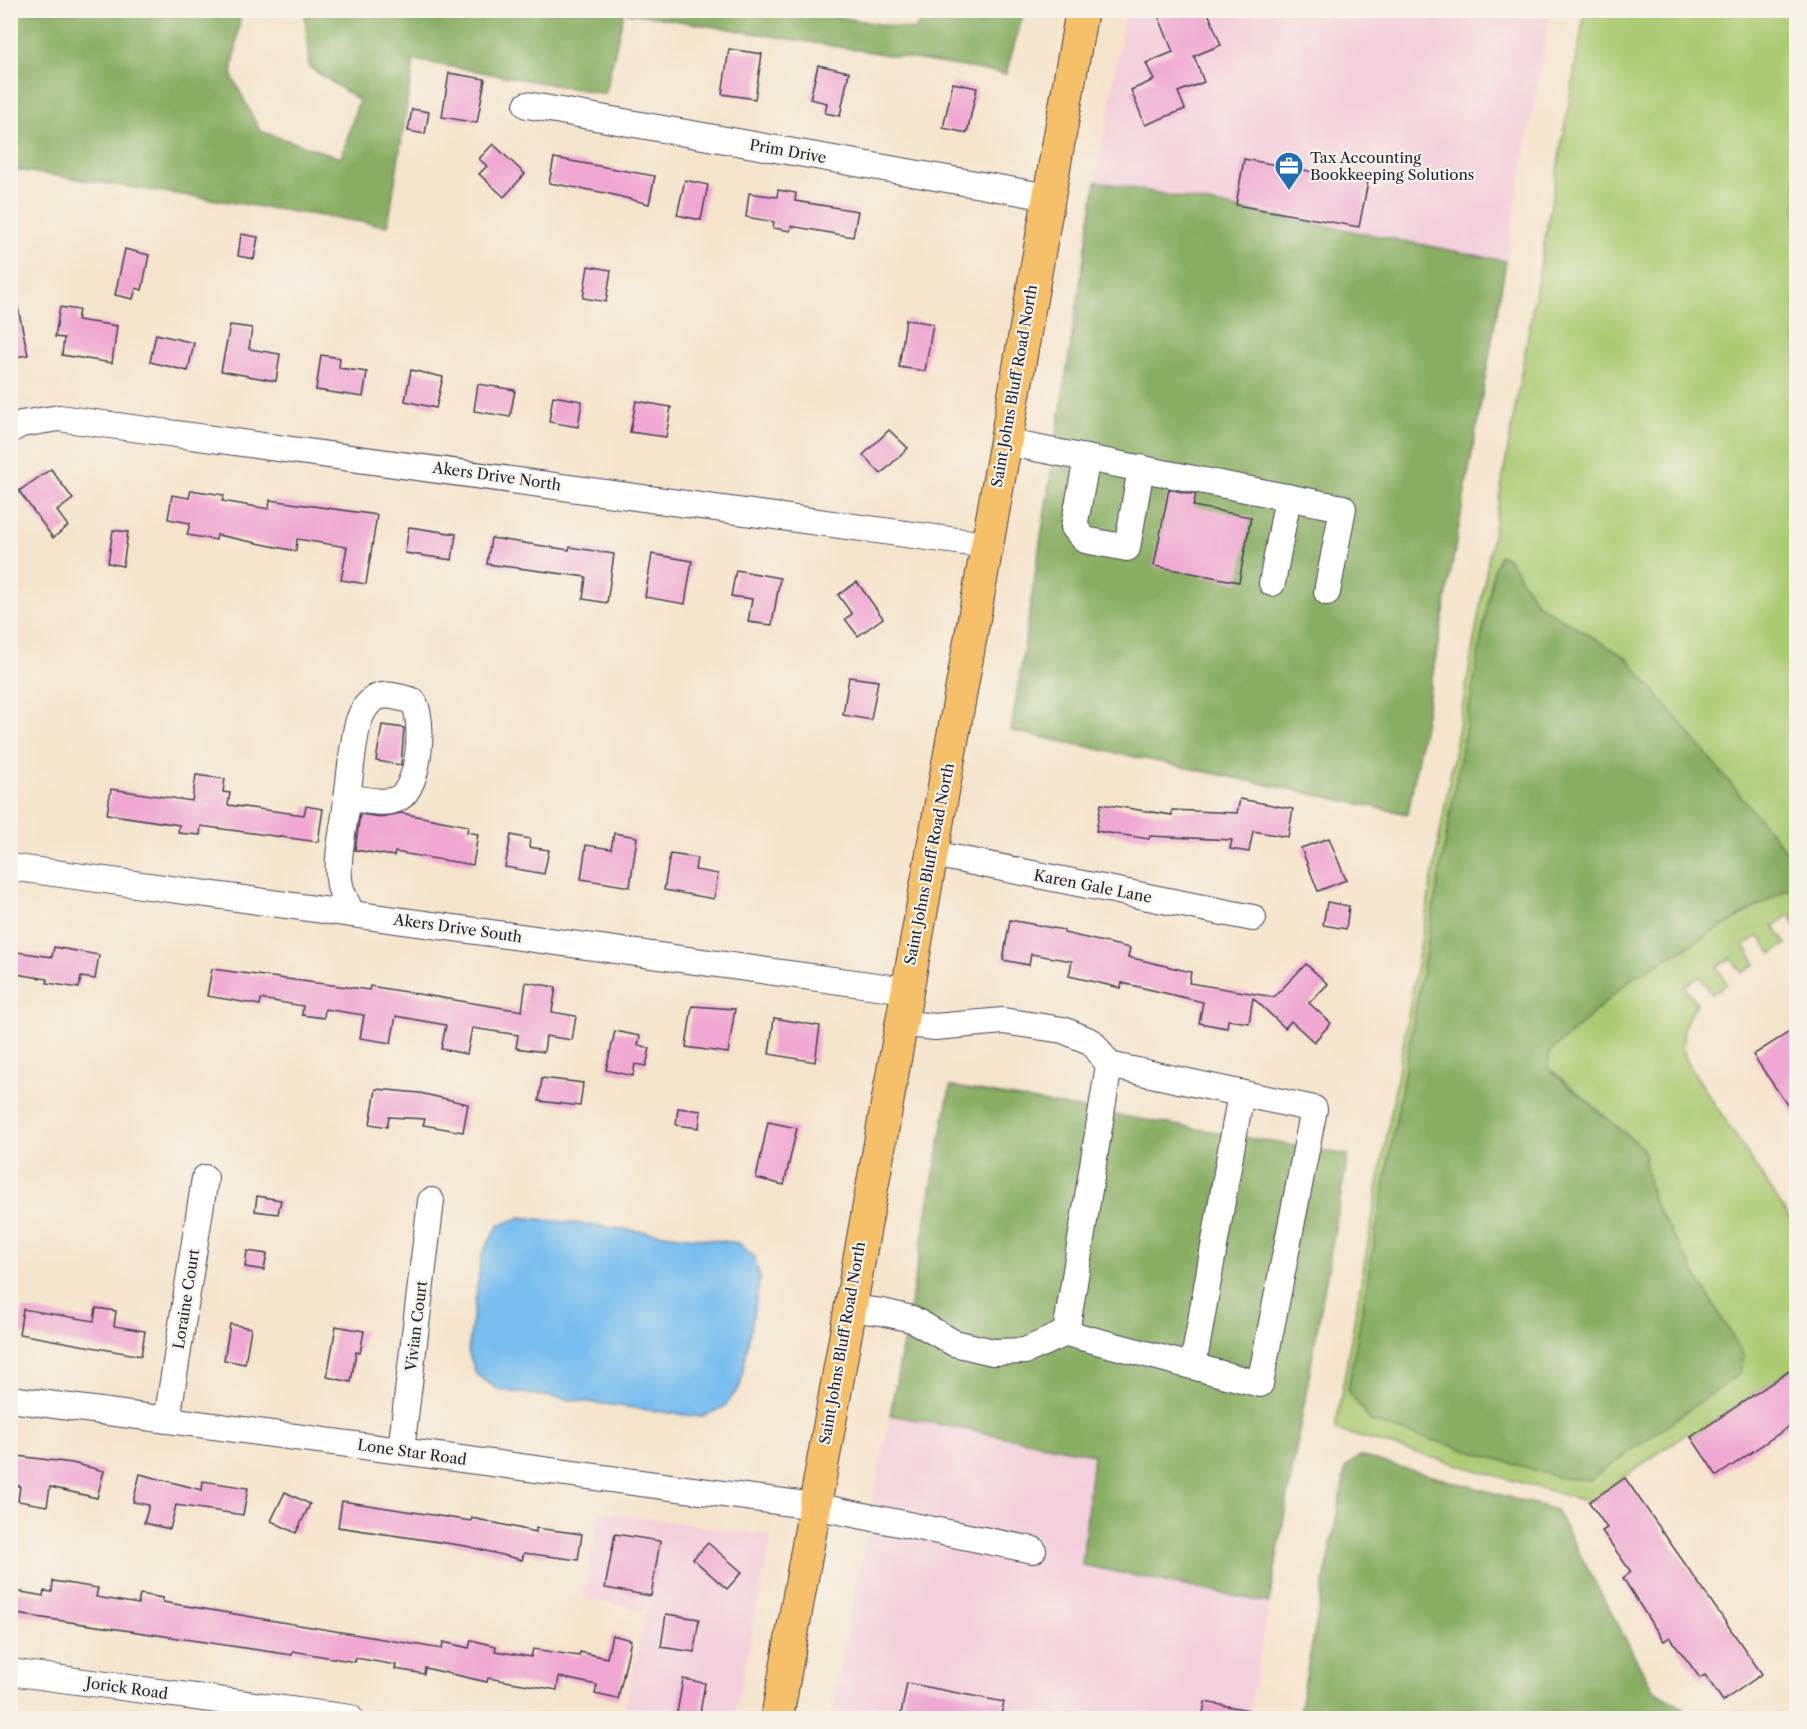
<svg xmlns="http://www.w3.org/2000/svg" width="1807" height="1729" viewBox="0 0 1807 1729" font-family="'Libre Caslon Text',serif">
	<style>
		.built { fill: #f4cfdc }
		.green { fill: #acca72; stroke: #677656; stroke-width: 1.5 }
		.forest { fill: #89ae64; stroke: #566850; stroke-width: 1.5 }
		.water { fill: #77bdef; stroke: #4c7095; stroke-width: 1.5 }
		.building { fill: #f0a8d2 }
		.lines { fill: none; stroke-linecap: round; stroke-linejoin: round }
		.minor-casing { stroke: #423f51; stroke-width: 28 }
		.major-casing { stroke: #423f51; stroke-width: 34 }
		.minor { stroke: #fff; stroke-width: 26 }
		.major { stroke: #f6c06b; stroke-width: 32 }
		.labels { text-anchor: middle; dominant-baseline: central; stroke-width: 4.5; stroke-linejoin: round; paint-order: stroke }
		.street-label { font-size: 15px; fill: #22223b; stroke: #f7f3e8 }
		.poi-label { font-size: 15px; fill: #22223b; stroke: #f7f3e8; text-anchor: start }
	</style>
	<rect width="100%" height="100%" fill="#f7f3e8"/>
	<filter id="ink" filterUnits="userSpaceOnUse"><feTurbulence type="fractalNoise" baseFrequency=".0167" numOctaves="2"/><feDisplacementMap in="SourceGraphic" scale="12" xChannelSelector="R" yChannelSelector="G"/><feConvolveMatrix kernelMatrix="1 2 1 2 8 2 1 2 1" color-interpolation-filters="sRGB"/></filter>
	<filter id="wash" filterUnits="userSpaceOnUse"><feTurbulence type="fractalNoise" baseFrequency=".008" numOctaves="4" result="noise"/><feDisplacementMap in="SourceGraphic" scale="24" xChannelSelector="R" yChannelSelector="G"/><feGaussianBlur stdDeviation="1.35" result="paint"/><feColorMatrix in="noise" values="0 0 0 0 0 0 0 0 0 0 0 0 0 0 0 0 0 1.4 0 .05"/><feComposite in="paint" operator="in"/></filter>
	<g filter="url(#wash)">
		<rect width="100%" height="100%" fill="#f5e4cc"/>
		<g class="built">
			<polygon points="1126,11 1550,11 1506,261 1096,181"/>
			<polygon points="890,1415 1093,1454 1082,1565 1269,1603 1248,1718 830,1718"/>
			<polygon points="599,1511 772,1536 734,1718 623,1718 646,1610 583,1598"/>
		</g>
		<path class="green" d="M1585 11H1796V863L1627 658 1536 603 1508 558 1500 555 1494 568 1348 1390 1744 1356 1652 1200 1643 1149 1548 1067 1549 1053 1631 979 1796 884V926L1789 915 1774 926 1786 944 1772 954 1759 936 1744 945 1756 964 1742 973 1731 958 1717 967 1727 984 1712 994 1700 976 1685 986 1697 1004C1683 1021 1679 1041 1687 1062L1796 1228V1366L1691 1437 1687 1433 1589 1502 1335 1430Z"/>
		<g class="forest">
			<polygon points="798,10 914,30 928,11 1024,11 1006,74 624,12 605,94 414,60 388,226 11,169 11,11 241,11 232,76 260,131 341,158 359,100 309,67 305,11"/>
			<polygon points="1096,181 1506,261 1408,814 1011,731"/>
			<polygon points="1500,555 1508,558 1536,603 1627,658 1796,863 1796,884 1631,979 1549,1053 1548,1068 1643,1149 1652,1200 1744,1356 1739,1374 1590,1480 1561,1478 1371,1422 1348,1390 1494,568"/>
			<polygon points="950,1086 1348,1155 1269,1603 1082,1565 1093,1454 890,1415"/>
			<polygon points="1360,1456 1556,1510 1653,1690 1700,1718 1298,1718 1346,1467"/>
		</g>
		<polygon class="water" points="521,1217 739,1243 754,1257 760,1278 740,1387 724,1407 701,1417 499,1390 476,1374 468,1351 482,1254 498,1226"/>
		<g id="blocks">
			<g class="building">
				<polygon points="1156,10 1207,10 1221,45 1194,56 1204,82 1178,92 1185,109 1145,125 1131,90 1154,80 1146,63 1173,52"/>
				<polygon points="729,49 762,54 755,99 722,94"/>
				<polygon points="818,65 849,72 840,116 825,113 827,103 810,99"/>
				<polygon points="449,73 485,79 477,123 442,117"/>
				<polygon points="953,83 977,88 967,133 943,128"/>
				<polygon points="412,109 429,112 425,134 408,131"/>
				<polygon points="493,144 525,174 504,197 479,174 487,166 479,159"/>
				<polygon points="554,158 655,176 649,204 606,193 549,183"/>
				<polygon points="1244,159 1368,182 1359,227 1236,205"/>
				<polygon points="685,180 708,185 701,220 677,215"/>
				<polygon points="778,190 796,193 795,201 858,211 853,237 791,226 790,231 773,228 774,222 746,217 749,193 777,197"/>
				<polygon points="241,234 258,237 254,259 238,256"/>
				<polygon points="125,249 149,255 142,290 136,288 133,299 115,295"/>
				<polygon points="588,266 611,270 606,302 583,298"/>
				<polygon points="17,303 28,355 10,358 10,304"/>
				<polygon points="60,307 79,310 77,320 117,326 112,363 62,355 64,338 55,337"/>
				<polygon points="906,319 933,324 925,371 899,367"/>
				<polygon points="230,325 252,328 249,349 280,354 276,381 221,371"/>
				<polygon points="156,334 194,343 188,371 150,362"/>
				<polygon points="321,355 340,358 339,368 367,372 363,397 316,390"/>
				<polygon points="411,370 443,377 436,408 405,401"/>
				<polygon points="478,384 515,390 510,417 474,411"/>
				<polygon points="553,396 582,401 578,427 549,422"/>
				<polygon points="636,401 671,407 666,437 630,432"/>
				<polygon points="889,430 908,448 881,474 863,455"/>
				<polygon points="51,469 73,499 57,511 68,526 53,538 19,491"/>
				<polygon points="1169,489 1196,495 1193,506 1251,517 1239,582 1154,566"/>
				<polygon points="191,490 224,495 222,501 269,509 270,500 377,515 366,584 341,580 347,547 297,539 296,551 217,535 216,540 187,535 190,523 168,519 172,495 189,498"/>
				<polygon points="409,527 456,534 452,560 405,553"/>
				<polygon points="113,530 128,532 123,566 108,563"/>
				<polygon points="491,538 569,550 570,547 614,554 607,603 583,599 586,577 487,564"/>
				<polygon points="652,554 692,561 685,604 645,597"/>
				<polygon points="736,570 780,578 772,625 748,622 752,599 731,596"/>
				<polygon points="857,582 883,618 858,636 845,619 852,614 838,595"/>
				<polygon points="849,677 878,681 871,720 843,715"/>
				<polygon points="382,725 404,728 401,765 376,761"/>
				<polygon points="196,775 225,779 223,792 230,793 228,805 304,815 306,806 323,809 318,842 201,826 200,835 178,833 179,825 107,814 111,789 192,801"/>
				<polygon points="1240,799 1293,809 1288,837 1253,831 1249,852 1230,849 1232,840 1150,836 1149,839 1096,831 1101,804 1172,815 1172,810 1237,813"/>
				<polygon points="401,813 468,826 467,832 478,834 473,865 395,852 394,856 355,850 360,814 381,817"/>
				<polygon points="614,833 637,837 630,887 581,879 586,845 611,849"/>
				<polygon points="511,835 530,839 529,847 549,850 544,874 505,867"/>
				<polygon points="1329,838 1346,880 1318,891 1301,848"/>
				<polygon points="670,854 697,858 695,870 718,874 714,899 664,890"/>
				<polygon points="1327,902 1349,906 1346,929 1323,925"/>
				<polygon points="1010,920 1064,930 1064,933 1130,948 1128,957 1191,972 1189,983 1274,997 1306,964 1328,984 1309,1003 1331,1023 1314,1042 1291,1021 1285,1028 1253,998 1249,1023 1228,1020 1227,1028 1199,1023 1203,1002 1122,983 1121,988 1069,976 1072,961 1031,954 1029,965 1003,960"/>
				<polygon points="54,947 99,955 95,979 81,977 79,988 47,983 48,979 10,973 10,951 52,957"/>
				<polygon points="212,969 369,990 370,986 522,1011 526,982 556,987 552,1012 576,1016 572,1040 546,1036 544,1052 516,1048 518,1035 472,1028 467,1054 441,1049 446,1025 396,1016 391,1043 360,1038 364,1015 325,1009 324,1018 302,1015 303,1006 261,999 260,1005 207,996"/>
				<polygon points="692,1006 735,1009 728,1053 686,1047"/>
				<polygon points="774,1018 820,1026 815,1062 769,1054"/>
				<polygon points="1797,1027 1797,1119 1753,1055"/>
				<polygon points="615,1031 640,1036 638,1045 650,1048 646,1066 635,1064 633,1076 606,1070"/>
				<polygon points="542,1078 583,1083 580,1106 539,1101"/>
				<polygon points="376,1089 420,1093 468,1104 463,1132 423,1125 425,1119 389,1117 387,1127 370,1124"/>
				<polygon points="678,1108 701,1111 699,1128 676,1125"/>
				<polygon points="768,1122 797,1128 784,1185 756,1178"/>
				<polygon points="257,1196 281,1200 278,1214 255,1211"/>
				<polygon points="247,1251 267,1254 264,1270 245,1267"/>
				<polygon points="96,1308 116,1311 114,1326 145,1331 141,1356 19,1334 23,1309 94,1321"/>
				<polygon points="230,1324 251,1328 245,1364 224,1360"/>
				<polygon points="336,1326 364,1331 360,1353 356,1352 351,1382 327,1377"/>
				<polygon points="1797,1366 1797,1421 1717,1476 1691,1437"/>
				<polygon points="10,1455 72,1463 104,1471 97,1498 50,1487 47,1506 18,1501 20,1486 10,1485"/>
				<polygon points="140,1474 202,1490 203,1481 248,1488 243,1515 176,1505 170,1529 144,1523 149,1505 133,1502"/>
				<polygon points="1625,1478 1762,1674 1723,1701 1705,1675 1700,1678 1670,1637 1664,1641 1650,1621 1623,1578 1631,1572 1602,1531 1607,1528 1589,1502"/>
				<polygon points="285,1492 310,1504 296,1533 271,1521"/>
				<polygon points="342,1501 471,1521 472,1518 536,1532 536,1528 582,1534 578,1560 524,1553 522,1560 466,1546 338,1527"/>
				<polygon points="615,1534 660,1541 651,1596 605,1588"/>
				<polygon points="708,1543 742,1572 727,1589 693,1559"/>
				<polygon points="53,1581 98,1588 96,1597 138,1604 140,1594 163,1598 163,1602 442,1649 443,1642 469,1648 471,1640 496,1646 495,1651 531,1657 533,1649 579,1656 580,1652 607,1658 612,1635 631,1640 618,1699 595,1694 597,1685 559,1677 557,1690 488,1678 487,1682 425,1668 424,1674 395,1669 396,1665 356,1658 355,1662 293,1651 292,1655 10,1613 10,1590 43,1596 44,1591 52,1592"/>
				<polygon points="666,1614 699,1619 694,1652 661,1647"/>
				<polygon points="683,1679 705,1683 699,1719 676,1719"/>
				<polygon points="907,1683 1004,1702 1000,1719 900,1719"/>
				<polygon points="1205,1702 1249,1710 1248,1719 1202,1719"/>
			</g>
		</g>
	</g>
	<g filter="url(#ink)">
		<use href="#blocks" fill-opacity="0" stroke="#423f51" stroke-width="1.5"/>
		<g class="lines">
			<g class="minor-casing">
				<g id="minor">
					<polyline points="527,105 1049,197"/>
					<polyline points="10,430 21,424 59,418 986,545"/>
					<polyline points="1004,442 1343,508 1327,592"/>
					<polyline points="1087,458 1074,527 1085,540 1127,548 1141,468"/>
					<polyline points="1272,583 1288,497"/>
					<path d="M347 797C363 799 384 806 399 798 420 786 425 719 413 701 398 697 381 690 369 703 363 709 359 719 357 727 351 756 349 786 345 815 342 835 337 859 339 879 340 892 346 902 352 914"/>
					<polyline points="933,854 1253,918"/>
					<polyline points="10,867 906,990"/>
					<polyline points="899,1023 935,1027 1003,1021 1063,1030 1092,1042 1109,1065 1066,1333"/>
					<polyline points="848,1308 882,1312 912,1319 954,1343 993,1352 1025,1351 1066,1333 1260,1384 1314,1109 1109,1065"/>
					<polyline points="1193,1366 1241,1093"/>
					<polyline points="10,1399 814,1506 1033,1550"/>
					<polyline points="167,1420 205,1178"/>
					<polyline points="401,1450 431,1201"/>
					<polyline points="10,1672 350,1718"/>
				</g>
			</g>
			<g class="major-casing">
				<path id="major" d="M777 1718C876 1149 983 580 1082 10"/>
			</g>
			<use href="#minor" class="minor"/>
			<use href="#major" class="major"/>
		</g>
	</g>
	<defs>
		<g id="office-pin" transform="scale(1.5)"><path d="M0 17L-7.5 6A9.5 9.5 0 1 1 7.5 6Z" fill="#1f6fb2" stroke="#f7f3e8"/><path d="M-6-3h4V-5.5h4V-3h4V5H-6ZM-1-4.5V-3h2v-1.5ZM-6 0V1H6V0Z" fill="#fff"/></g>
	</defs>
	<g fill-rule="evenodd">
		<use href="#office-pin" x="1289" y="166"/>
	</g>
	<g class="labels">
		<g class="street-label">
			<text transform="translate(788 151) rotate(10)">Prim Drive</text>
			<text transform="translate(1014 386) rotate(-80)">Saint Johns Bluff Road North</text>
			<text transform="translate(497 476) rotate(8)">Akers Drive North</text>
			<text transform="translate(929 864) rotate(-79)">Saint Johns Bluff Road North</text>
			<text transform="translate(1093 886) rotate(11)">Karen Gale Lane</text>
			<text transform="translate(458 928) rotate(8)">Akers Drive South</text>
			<text transform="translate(186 1299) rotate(-81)">Loraine Court</text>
			<text transform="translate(416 1326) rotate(-83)">Vivian Court</text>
			<text transform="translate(842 1343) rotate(-80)">Saint Johns Bluff Road North</text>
			<text transform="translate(412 1452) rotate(8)">Lone Star Road</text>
			<text transform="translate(127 1688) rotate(8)">Jorick Road</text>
		</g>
		<g class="poi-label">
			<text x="1310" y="157">Tax Accounting<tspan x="1310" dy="17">Bookkeeping Solutions</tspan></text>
		</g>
	</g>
	<rect width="1807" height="1729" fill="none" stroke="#f7f3e8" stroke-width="36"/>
</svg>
